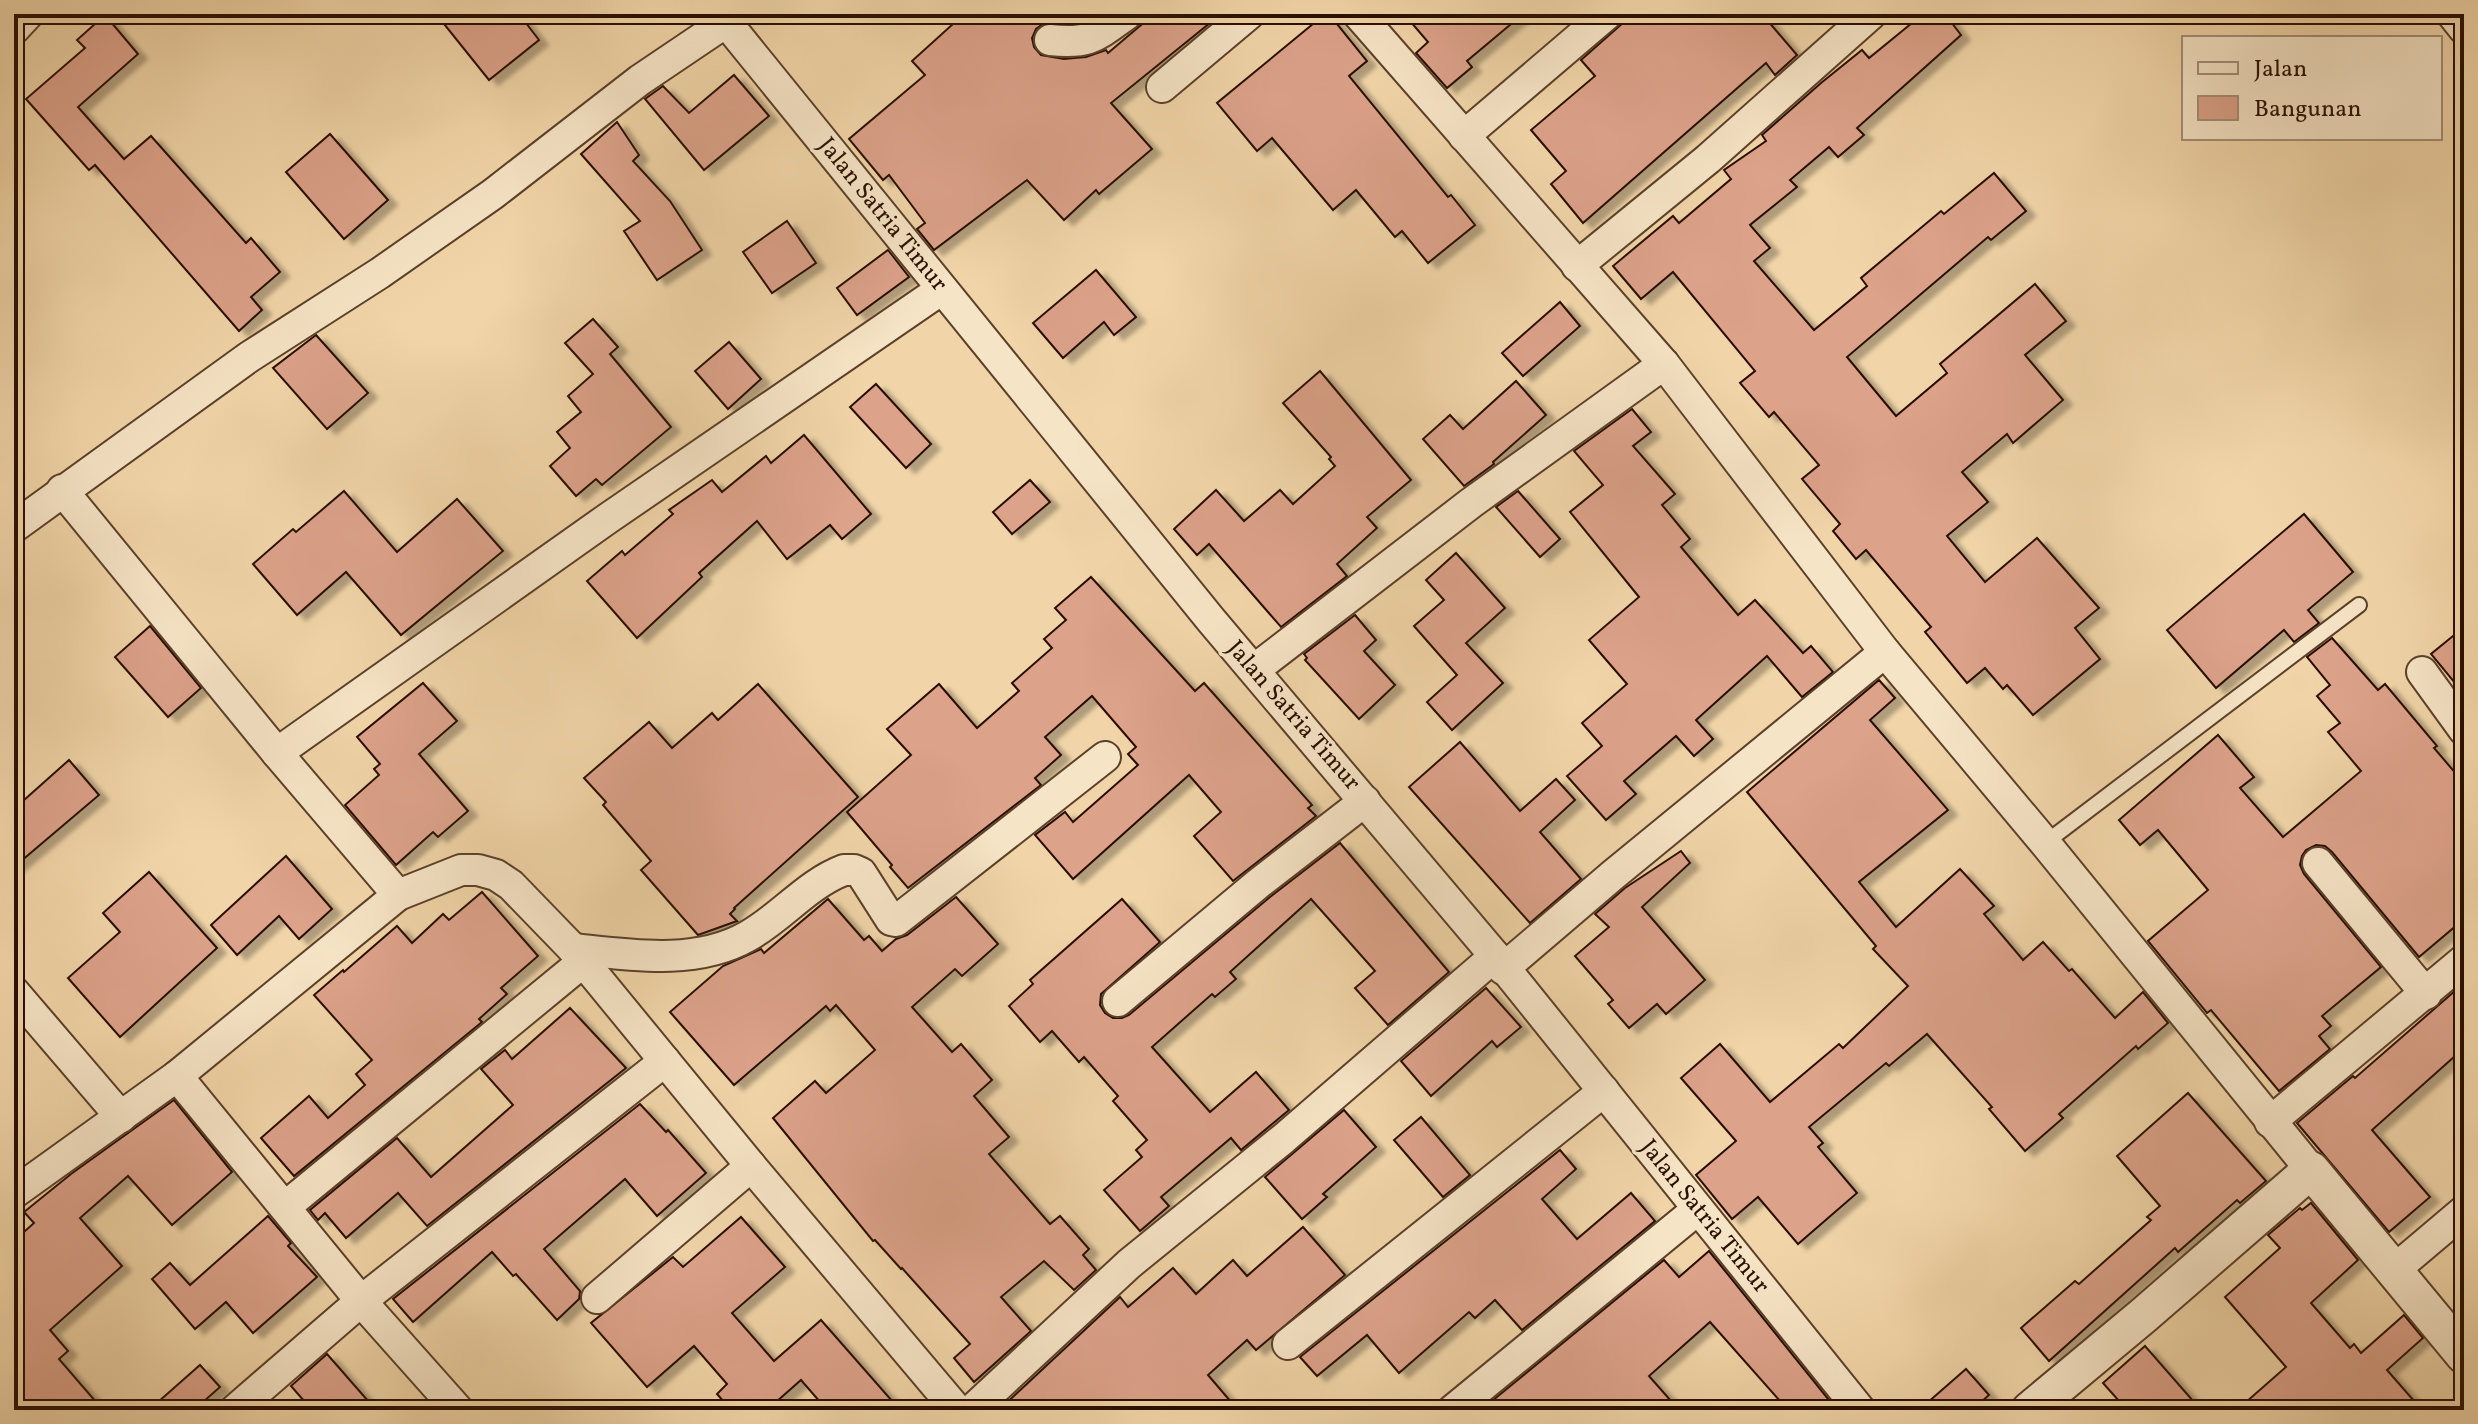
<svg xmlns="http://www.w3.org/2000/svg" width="2478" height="1424" viewBox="0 0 2478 1424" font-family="Vollkorn,serif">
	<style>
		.building { fill: #dca28a; stroke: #290f00; stroke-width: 2; filter: url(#shadow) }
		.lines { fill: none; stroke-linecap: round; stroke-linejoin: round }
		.service-casing { stroke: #5b402a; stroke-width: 18 }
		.minor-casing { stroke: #5b402a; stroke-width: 34 }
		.tertiary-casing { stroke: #5b402a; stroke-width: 40 }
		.service { stroke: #f6e4c6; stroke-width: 14 }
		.minor { stroke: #f6e4c6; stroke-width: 30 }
		.tertiary { stroke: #f6e4c6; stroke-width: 36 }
		.labels { text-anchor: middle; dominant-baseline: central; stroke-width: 7; stroke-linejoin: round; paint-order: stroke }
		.street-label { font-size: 24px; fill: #290f00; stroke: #f6e4c6 }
	</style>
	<defs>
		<filter id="shadow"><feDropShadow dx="9" dy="5" stdDeviation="2" flood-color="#0004"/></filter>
	</defs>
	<rect width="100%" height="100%" fill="#f1d5a8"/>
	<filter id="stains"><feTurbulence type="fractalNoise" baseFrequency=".0025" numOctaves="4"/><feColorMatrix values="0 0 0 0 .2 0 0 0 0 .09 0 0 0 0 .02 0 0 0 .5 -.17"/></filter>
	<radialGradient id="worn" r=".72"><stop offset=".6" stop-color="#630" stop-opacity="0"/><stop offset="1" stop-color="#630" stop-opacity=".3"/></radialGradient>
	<g class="building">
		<polygon points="436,14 519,14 539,40 489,80"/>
		<polygon points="964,14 1077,14 1083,21 1043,24 1036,29 1032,38 1034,47 1041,55 1064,59 1086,57 1106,50 1108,53 1154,14 1221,14 1111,103 1152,149 1099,194 1096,190 1064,220 1027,180 934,250 917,229 925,223 889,175 883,180 849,139 925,75 912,61"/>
		<polygon points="1325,14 1329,14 1367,61 1349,76 1448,197 1451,195 1475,225 1428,263 1402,231 1395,237 1356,190 1333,210 1272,138 1257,151 1217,103"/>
		<polygon points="1404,14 1523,14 1467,61 1472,67 1447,88 1416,53 1428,42"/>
		<polygon points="1633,14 1762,14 1797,55 1775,75 1766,63 1583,223 1551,184 1566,171 1531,130 1595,76 1581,60"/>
		<polygon points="1923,14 1945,14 1961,35 1857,128 1864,135 1838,157 1829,147 1790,180 1797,187 1750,225 1770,248 1754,261 1814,330 1867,286 1861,278 1941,211 1944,214 1994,173 2026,211 1991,240 1988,237 1847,357 1896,416 1947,373 1940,364 2035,284 2066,321 2025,355 2063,400 2013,443 2007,434 1962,472 1988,502 1947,536 1985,582 2037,538 2099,608 2075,628 2100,659 2033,715 2007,685 2003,689 1985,668 1967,683 1925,632 1931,627 1866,550 1856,559 1833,531 1840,524 1802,479 1819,465 1774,412 1769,417 1740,383 1755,371 1673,272 1641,299 1613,266 1673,216 1679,223 1731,179 1724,170 1766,141 1762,135 1821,83 1862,50 1869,58"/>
		<polygon points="105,15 138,54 78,107 124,159 151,136 246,243 251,238 280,272 251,297 262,310 239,331 95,165 89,170 26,99 85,48 77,40"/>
		<polygon points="734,75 769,116 704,170 645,99 663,86 689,113"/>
		<polygon points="617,122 639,155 633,161 670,201 702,250 657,280 624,231 640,221 581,154"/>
		<polygon points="330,134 388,200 344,239 286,172"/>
		<polygon points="787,221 816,263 772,293 743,252"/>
		<polygon points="888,250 909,277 857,315 837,288"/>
		<polygon points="1096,270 1136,317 1114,335 1104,322 1063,358 1033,323"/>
		<polygon points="1560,302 1580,326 1523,376 1502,353"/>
		<polygon points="593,319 618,347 610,354 671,427 602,485 596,479 576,496 550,466 570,448 557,432 581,412 568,396 593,374 565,343"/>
		<polygon points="316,335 368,393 327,429 273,368"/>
		<polygon points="729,342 761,379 728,409 695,371"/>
		<polygon points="1320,371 1411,480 1367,517 1377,528 1337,564 1347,576 1281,627 1209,544 1197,555 1174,529 1216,490 1244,521 1280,490 1293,504 1335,466 1329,459 1331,457 1283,403"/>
		<polygon points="1516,381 1546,415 1493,462 1494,464 1464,486 1423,439 1450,415 1463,429"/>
		<polygon points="876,384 931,444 906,468 850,407"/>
		<polygon points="1632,409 1651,432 1633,446 1675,494 1662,505 1690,539 1681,547 1738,615 1755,600 1803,653 1811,646 1833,672 1802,697 1767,656 1696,720 1713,739 1694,756 1676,736 1624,781 1636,794 1606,820 1567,776 1602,746 1582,723 1627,684 1589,640 1639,597 1570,512 1603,485 1574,451"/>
		<polygon points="804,435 871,514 842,539 830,525 787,559 757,521 699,573 702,577 637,638 587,581 622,551 625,555 673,514 669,510 712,480 722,492 766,456 771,463"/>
		<polygon points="1030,480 1050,502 1012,534 993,512"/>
		<polygon points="344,491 397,552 457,499 503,551 401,635 346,572 297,615 253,564 293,529 296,532"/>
		<polygon points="1518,491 1560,539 1540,557 1496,507"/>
		<polygon points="2304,514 2353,572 2308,610 2319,623 2294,642 2284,630 2216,688 2167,630"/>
		<polygon points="1456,553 1505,608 1466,643 1503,683 1452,730 1427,702 1457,675 1414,626 1444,600 1426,580"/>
		<polygon points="1091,577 1195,691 1204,683 1312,805 1308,808 1316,816 1233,881 1194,836 1221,812 1189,775 1073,879 1035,835 1065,812 1073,822 1138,765 1128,754 1136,747 1092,696 1045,737 1061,755 1035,778 1041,785 908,888 890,867 892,865 847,812 911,755 887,729 939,684 977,728 1019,691 1012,683 1052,648 1044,639 1066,620 1055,608"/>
		<polygon points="1355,615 1376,640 1364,651 1395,685 1359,719 1305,660 1307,658 1304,654"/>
		<polygon points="150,626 201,688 168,717 115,657"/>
		<polygon points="2464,627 2464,694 2431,654"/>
		<polygon points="2332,638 2378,690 2385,684 2437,746 2434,748 2464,783 2464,919 2419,957 2332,852 2325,846 2316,845 2306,850 2302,856 2300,865 2304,874 2381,967 2322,1016 2331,1026 2319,1036 2330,1049 2279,1091 2211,1010 2207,1013 2148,941 2208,890 2158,830 2140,845 2119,820 2218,735 2254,777 2240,788 2283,837 2361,771 2328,732 2340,723 2317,696 2330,685 2307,657"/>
		<polygon points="1879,680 1895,698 1870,720 1948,810 1859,882 1896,927 1960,869 1994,906 1984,914 2023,960 2043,942 2069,971 2072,969 2115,1018 2143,992 2168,1023 2138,1049 2136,1046 2059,1114 2063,1118 2025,1151 1989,1109 1992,1107 1927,1034 1889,1066 1886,1063 1809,1127 1823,1143 1818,1147 1857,1193 1798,1244 1758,1197 1732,1219 1696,1175 1736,1141 1681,1078 1720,1044 1770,1102 1839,1044 1843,1048 1908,986 1873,949 1876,946 1747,792"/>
		<polygon points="423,683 457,721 419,754 468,811 438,837 433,832 396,865 345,805 379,775 374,769 380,764 357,737"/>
		<polygon points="758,684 858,797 734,908 735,909 730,914 737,921 698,935 641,870 651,861 603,805 606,802 584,778 649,722 672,748 712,713 718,720"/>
		<polygon points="1460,742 1520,811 1556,779 1575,800 1540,832 1581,879 1530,923 1409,787"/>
		<polygon points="69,760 99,795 14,867 14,809"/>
		<polygon points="1340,843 1449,972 1388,1025 1355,988 1375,971 1311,899 1230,972 1236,979 1215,997 1212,994 1152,1047 1210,1112 1256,1072 1289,1110 1241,1150 1231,1138 1161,1197 1169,1206 1140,1231 1104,1190 1142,1157 1136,1150 1147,1140 1113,1101 1118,1096 1084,1057 1079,1062 1052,1031 1040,1042 1009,1006 1033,984 1030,980 1122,899 1160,942 1101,994 1100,1005 1105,1013 1113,1018 1122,1018 1129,1015 1270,897"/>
		<polygon points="1681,851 1690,863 1642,907 1705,980 1666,1014 1657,1004 1629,1028 1608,1004 1613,1000 1575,956 1609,927 1595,914 1625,888"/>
		<polygon points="286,856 332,909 299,939 279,916 237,955 211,925"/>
		<polygon points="149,872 217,948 120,1037 68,978 120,932 103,913"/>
		<polygon points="482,892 538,956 501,988 507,994 479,1019 482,1022 294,1176 261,1138 309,1096 328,1118 365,1085 356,1074 372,1060 314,995 343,970 344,972 397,926 412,943 443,914 449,920"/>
		<polygon points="956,897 998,944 962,976 955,969 912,1007 952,1052 961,1044 992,1080 974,1096 1009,1137 989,1154 1050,1224 1060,1216 1089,1249 1083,1255 1096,1270 1074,1290 1044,1261 1001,1297 1031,1331 974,1382 954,1358 970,1344 902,1268 901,1269 875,1240 873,1241 773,1118 815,1081 826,1093 875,1050 836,1005 830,1011 826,1006 734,1085 670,1012 723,966 761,949 764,953 828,899 864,940 869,936 882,951 896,939 907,935"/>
		<polygon points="2464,983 2464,1048 2372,1130 2430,1197 2389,1232 2297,1123 2353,1076 2355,1078"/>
		<polygon points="1486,988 1521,1027 1497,1047 1492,1041 1431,1096 1401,1061"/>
		<polygon points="570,1008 626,1068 427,1226 398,1193 346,1238 325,1213 318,1220 310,1210 397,1138 431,1177 513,1105 481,1069 505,1050 512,1059"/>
		<polygon points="2188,1093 2266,1181 2240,1203 2237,1200 2178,1252 2175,1248 2049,1361 2021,1328 2075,1281 2079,1284 2151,1220 2147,1217 2160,1206 2117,1156"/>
		<polygon points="174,1100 232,1172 172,1225 128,1176 80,1218 122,1266 50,1330 68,1351 59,1359 103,1410 14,1410 14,1241 34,1223 24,1212 71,1174"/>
		<polygon points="640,1104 666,1132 668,1130 706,1173 657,1216 625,1179 544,1249 580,1291 579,1299 557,1320 516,1274 513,1276 492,1252 413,1322 393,1299"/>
		<polygon points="1344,1110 1376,1147 1323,1194 1327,1197 1302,1219 1265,1177"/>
		<polygon points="1421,1117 1470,1175 1443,1197 1394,1140"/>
		<polygon points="1560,1150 1576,1169 1542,1199 1577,1239 1631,1193 1655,1221 1522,1330 1495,1300 1475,1318 1469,1312 1399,1373 1367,1335 1317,1376 1300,1357"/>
		<polygon points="2311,1203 2358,1260 2311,1303 2350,1348 2354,1344 2361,1353 2404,1315 2423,1338 2387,1370 2422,1410 2237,1410 2286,1367 2225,1297 2280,1248 2268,1235 2300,1208 2302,1210"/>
		<polygon points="268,1216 291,1243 288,1246 317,1277 253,1333 226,1302 195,1329 152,1279 170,1263 190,1285"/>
		<polygon points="741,1217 785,1267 732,1313 774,1361 821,1320 900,1410 827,1410 801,1380 767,1410 731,1410 717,1394 727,1384 694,1346 647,1387 591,1323 673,1257 683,1267"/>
		<polygon points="1303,1227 1345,1275 1256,1350 1247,1340 1208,1375 1238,1410 1003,1410 1001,1408 1120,1297 1128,1307 1173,1268 1196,1294 1233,1260 1247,1276"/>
		<polygon points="1709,1251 1837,1410 1788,1410 1710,1322 1649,1376 1679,1410 1481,1410 1664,1260 1679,1277"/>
		<polygon points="2145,1346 2201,1410 2127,1410 2103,1383"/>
		<polygon points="327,1354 376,1410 312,1410 291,1386"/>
		<polygon points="200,1365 220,1387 194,1410 149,1410"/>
		<polygon points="1966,1369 1989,1395 1972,1410 1919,1410"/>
	</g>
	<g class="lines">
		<g class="service-casing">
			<polyline id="service" points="2045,843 2359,605"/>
		</g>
		<g class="minor-casing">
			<g id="minor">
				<polyline points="1358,14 1664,364 1885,652 2045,843 2311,1170"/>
				<polyline points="2452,14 2464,29"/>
				<polyline points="14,29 28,14"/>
				<path d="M1050 40C1090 44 1095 37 1127 14"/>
				<polyline points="1162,87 1249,14"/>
				<polyline points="1464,136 1607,14"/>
				<polyline points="1577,266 1708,159 1871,14"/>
				<polyline points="62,490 277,753 398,895"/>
				<polyline points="14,527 249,357 380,273 493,194 640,80 726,22 1211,620 1495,956 1860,1410"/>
				<polyline points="1254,670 1471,503 1664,364"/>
				<polyline points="2422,672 2464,730"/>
				<polyline points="277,753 607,519 942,289"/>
				<polyline points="2318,863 2426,994"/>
				<path d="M573 949C630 955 696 966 748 936 782 917 807 884 844 870H854L861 873 891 920 896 921 1105 757"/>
				<polyline points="1503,969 1613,875 1885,652"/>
				<polyline points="14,992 121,1117"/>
				<polyline points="1118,1001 1259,883 1365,801"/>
				<polyline points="177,1076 361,1301 458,1410"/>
				<polyline points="2270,1122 2464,960"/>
				<polyline points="14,1193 177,1076 398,895 461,870 478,870 496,875 511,885 573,949 751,1166 957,1410"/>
				<polyline points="285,1207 584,961"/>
				<polyline points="2393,1271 2464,1211"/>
				<polyline points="597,1298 751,1166"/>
				<polyline points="1288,1344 1604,1091"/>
				<polyline points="235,1410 361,1301 665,1061"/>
				<polyline points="972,1410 1129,1264 1283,1139 1495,956"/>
				<polyline points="1453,1410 1698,1209"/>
			</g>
		</g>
		<g class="tertiary-casing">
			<polyline id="tertiary" points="2030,1410 2144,1315 2311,1170 2464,1355"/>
		</g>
		<use href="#service" class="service"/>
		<use href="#minor" class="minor"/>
		<use href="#tertiary" class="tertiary"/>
	</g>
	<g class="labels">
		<g class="street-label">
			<text transform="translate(882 215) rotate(51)">Jalan Satria Timur</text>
			<text transform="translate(1293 716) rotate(49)">Jalan Satria Timur</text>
			<text transform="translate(1704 1217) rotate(51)">Jalan Satria Timur</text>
		</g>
	</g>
	<rect width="2478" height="1424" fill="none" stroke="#f1d5a8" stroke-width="48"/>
	<rect x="16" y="16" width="2446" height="1392" fill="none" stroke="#290f00" stroke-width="4"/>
	<rect x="24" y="24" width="2430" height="1376" fill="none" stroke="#290f00" stroke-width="2"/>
	<rect x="2182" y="36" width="260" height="104" fill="#f6e4c6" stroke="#a48f77" stroke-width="2"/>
	<rect x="2198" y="62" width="40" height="12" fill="#f6e4c6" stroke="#a48f77" stroke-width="2"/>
	<text x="2254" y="76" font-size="24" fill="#290f00">Jalan</text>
	<rect x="2198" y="96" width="40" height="24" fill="#dca28a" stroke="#a48f77" stroke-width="2"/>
	<text x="2254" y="116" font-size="24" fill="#290f00">Bangunan</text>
	<rect width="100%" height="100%" filter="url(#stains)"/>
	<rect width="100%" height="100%" fill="url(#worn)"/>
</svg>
